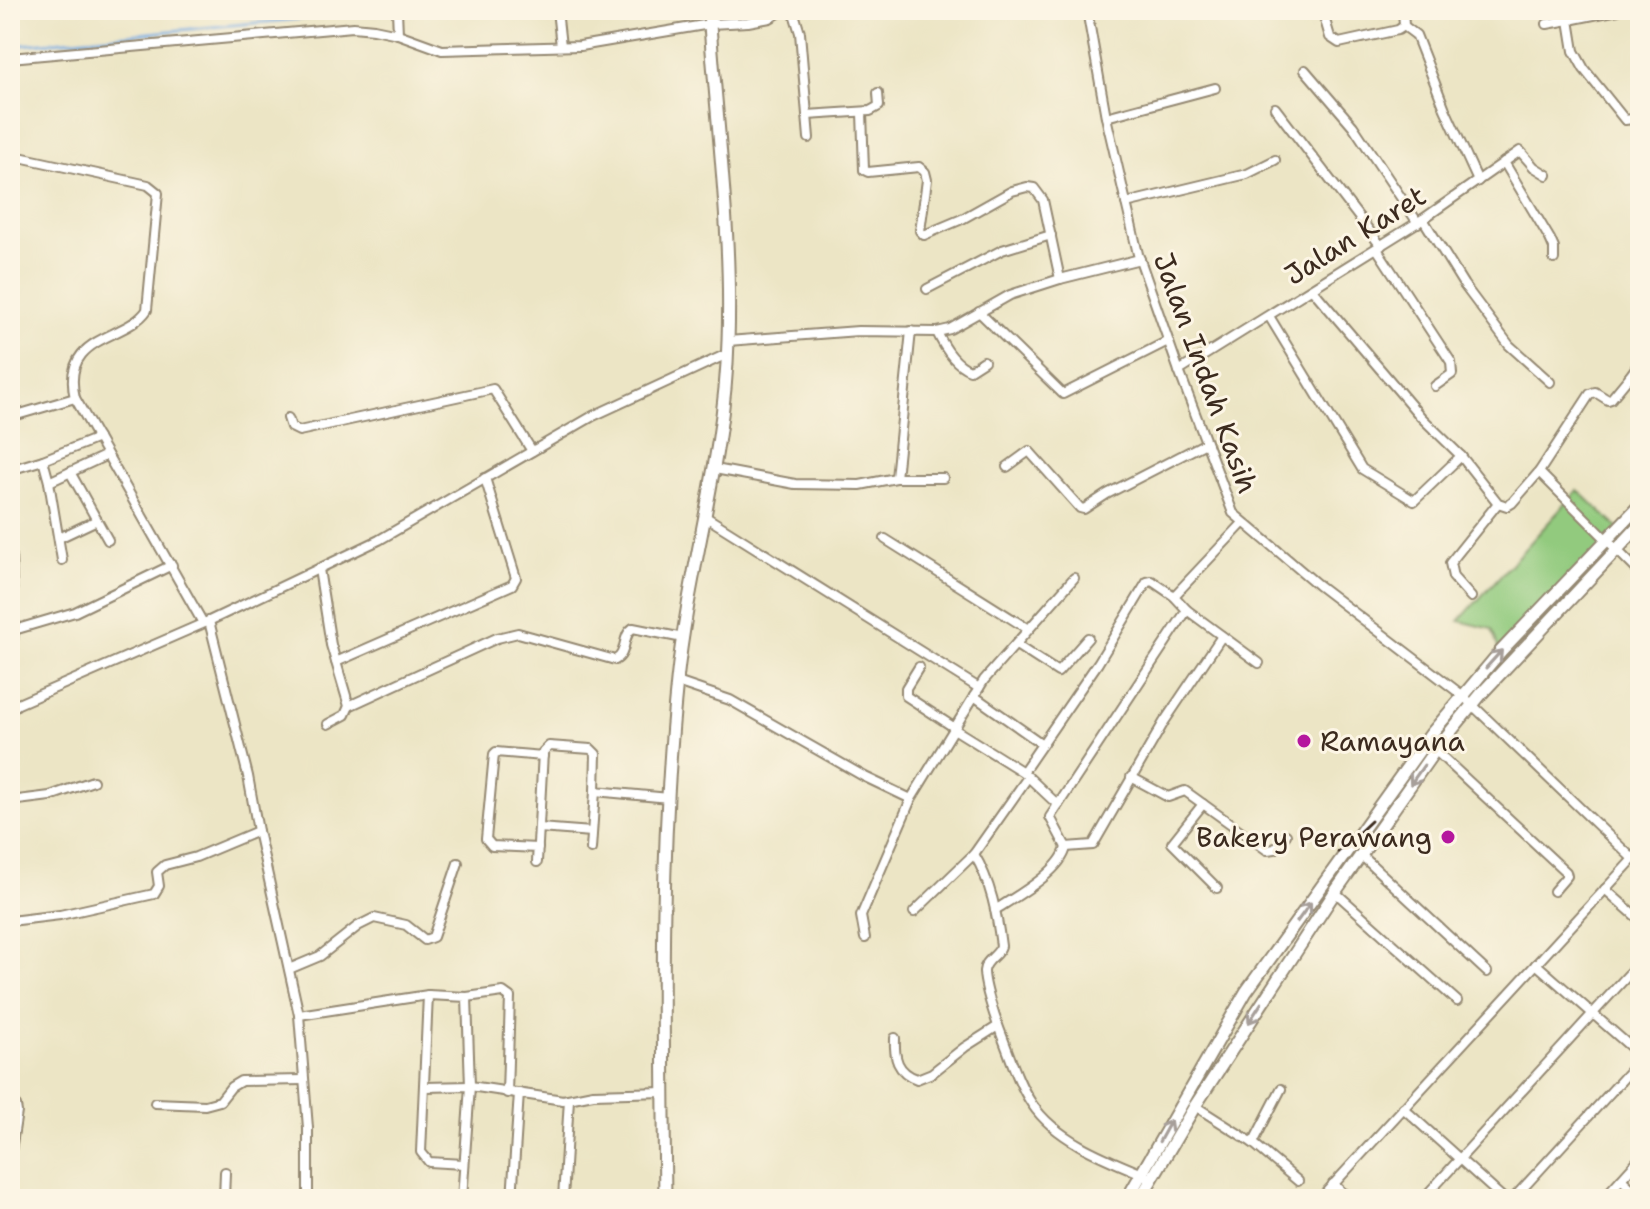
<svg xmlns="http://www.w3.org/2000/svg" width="1650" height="1209" viewBox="0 0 1650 1209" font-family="'Shantell Sans',sans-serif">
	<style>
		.green { fill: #92ca7e; stroke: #667a4e; stroke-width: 2 }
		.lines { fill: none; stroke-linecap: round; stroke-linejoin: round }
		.stream { stroke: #71a8df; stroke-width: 3 }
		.minor-casing { stroke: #948872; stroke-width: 12 }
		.secondary-casing { stroke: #948872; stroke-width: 15 }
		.minor { stroke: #fff; stroke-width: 8 }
		.secondary { stroke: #fff; stroke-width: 11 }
		.rail { stroke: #3b2a1e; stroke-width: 3 }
		.oneway { stroke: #a79f9a }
		.poi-dot { fill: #b5179e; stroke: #fcf5e5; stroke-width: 3 }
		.labels { text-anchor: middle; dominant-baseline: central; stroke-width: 6; stroke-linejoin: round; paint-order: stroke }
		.street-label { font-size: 28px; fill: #3b2a1e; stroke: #fcf5e5 }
		.poi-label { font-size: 28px; fill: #3b2a1e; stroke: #fcf5e5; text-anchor: start }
	</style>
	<rect width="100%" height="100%" fill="#fcf5e5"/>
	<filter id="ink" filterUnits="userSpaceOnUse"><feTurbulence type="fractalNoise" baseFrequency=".0125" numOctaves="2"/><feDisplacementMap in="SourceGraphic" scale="16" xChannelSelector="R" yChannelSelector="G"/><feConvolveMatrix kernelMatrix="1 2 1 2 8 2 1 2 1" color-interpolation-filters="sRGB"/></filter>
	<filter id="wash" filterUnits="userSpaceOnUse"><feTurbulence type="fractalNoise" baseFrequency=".006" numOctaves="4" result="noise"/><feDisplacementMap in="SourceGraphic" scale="32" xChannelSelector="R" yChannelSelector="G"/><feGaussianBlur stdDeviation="1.8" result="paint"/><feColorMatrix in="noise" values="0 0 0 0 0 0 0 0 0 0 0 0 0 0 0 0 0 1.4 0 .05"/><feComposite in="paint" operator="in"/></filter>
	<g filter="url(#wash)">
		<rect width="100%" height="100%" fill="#ece5c5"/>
		<polygon class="green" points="1578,490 1621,531 1501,657 1492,629 1459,621"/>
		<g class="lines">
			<polyline class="stream" points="10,46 383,11"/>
		</g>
	</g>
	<g filter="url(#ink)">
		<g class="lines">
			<g class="minor-casing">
				<g id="minor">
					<polyline points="397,10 398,34"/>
					<polyline points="557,10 561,46"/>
					<polyline points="793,10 800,33 809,138"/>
					<polyline points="1087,10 1106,117 1138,254 1179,371 1233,513 1318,585 1462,695 1633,859 1640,850"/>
					<polyline points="1322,10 1330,37 1339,43 1398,30 1404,26"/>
					<polyline points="1403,10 1404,26 1416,35 1445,109 1478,181"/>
					<polyline points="1618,10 1569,20 1574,51 1584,69 1625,120 1640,118"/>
					<polyline points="1547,24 1569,20"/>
					<polyline points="10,58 353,27 374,29 398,34 442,50 580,46 710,24 748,22 770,18 784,10"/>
					<polyline points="1305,70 1353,126 1418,223"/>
					<polyline points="1275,108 1381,246"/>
					<polyline points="862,113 864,170 868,172 919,167 925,172 927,180 920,231 924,235 962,219 1012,191 1027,187 1034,188 1043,200 1060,279"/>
					<polyline points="807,115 870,111 879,106 878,93"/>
					<polyline points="1106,117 1215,88"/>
					<path d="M10 155 148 185 158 193 147 310C126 341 60 334 75 398L203 623"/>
					<polyline points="1504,162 1550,239 1554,248 1554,259"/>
					<polyline points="1126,203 1247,174 1275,160"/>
					<polyline points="1423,219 1464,285 1509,345 1550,382"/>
					<polyline points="1377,249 1451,362 1452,374 1435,386"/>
					<polyline points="927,289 1002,250 1051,235"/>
					<polyline points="1312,289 1421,417 1461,456 1498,503 1507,506 1512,503 1539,472 1590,394 1595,392 1608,400 1611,399 1630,376"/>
					<polyline points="979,312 1063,394 1168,341"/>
					<polyline points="1269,316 1362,469 1414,501 1461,456"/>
					<path d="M937 332C944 347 954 364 970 370L984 361"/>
					<polyline points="728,341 858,331 937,332 950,329 1010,295 1060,279 1140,259"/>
					<polyline points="1640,362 1630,376 1640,387"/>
					<polyline points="1179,371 1423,219 1520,151 1534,167 1547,175"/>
					<polyline points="10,417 75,398"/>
					<polyline points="288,418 291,427 299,431 493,389 532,451"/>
					<polyline points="43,460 49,482 62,560"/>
					<polyline points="1007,467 1029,451 1080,508 1084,509 1107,494 1206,443"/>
					<polyline points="715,469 795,484 860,485 896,478 943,478"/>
					<polyline points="10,470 43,460 98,438"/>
					<polyline points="70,472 108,540"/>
					<polyline points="1539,472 1640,573"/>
					<polyline points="896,478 911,331"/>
					<polyline points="49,482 107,455"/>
					<polyline points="706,517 979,688"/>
					<polyline points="10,531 14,630 10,675"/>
					<polyline points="59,538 97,520"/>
					<polyline points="885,539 1028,629"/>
					<polyline points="319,569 331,645 349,706 345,715 328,724"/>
					<polyline points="1471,597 1453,577 1450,563 1498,503"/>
					<polyline points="1187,610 1259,663"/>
					<polyline points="209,621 248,776 258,831 299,1015 308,1128 308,1199"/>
					<polyline points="14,630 75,612 172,565"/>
					<polyline points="1016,645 1058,672 1088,638"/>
					<polyline points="336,662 512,585 516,578 485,478"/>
					<polyline points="919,667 906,688 906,696 955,728"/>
					<polyline points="677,682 730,700 865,777 911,799 984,680 1074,578"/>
					<polyline points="974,696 1042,744"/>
					<path d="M349 706 497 638 518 633 615 660C628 654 621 636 633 628L683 638"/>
					<polyline points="10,710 18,704 209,621 379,540 593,416 727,354"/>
					<polyline points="954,729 1023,772 1058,805 1187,610 1174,596 1243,523"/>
					<polyline points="1435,750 1566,872 1567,876 1554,891"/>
					<polyline points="1023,772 1098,663 1147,582 1152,581 1174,596"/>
					<polyline points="1131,777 1168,797 1185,791 1267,850 1275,849 1286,835"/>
					<polyline points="10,801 50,796 93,781"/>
					<polyline points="1203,804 1172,843 1217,888"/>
					<polyline points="1058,805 1050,817 1066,847 1093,845 1164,722 1222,636"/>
					<polyline points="539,828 592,832"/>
					<polyline points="538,848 492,846 486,839 494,754 496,752 543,756"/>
					<polyline points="591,849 595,791"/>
					<polyline points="974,854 1028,777"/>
					<polyline points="1361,855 1487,972"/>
					<polyline points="537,862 543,752 549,746 591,749 596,754 595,791 669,798"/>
					<polyline points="1605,889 1640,920"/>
					<polyline points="1335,892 1457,1001"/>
					<path d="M995 910C1015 897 1062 871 1066 847"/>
					<path d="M914 912 974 854C991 882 997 914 1001 946 998 956 985 960 984 971 984 986 996 1021 1002 1036 1011 1059 1018 1083 1032 1104 1056 1140 1106 1159 1145 1175"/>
					<polyline points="10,921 60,915 154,894 159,886 157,872 165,865 196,857 258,831"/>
					<polyline points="865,938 861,916 911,799"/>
					<polyline points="1536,964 1640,1055"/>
					<polyline points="289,969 320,956 358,926 374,918 406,925 425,940 433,937 458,863"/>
					<polyline points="428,995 421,1152 429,1162 463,1164"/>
					<polyline points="467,997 503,992 510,997 507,1093"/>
					<polyline points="299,1015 428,995 467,997 470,1086 462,1199"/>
					<path d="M895 1038C894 1058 897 1072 917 1079L932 1073 965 1047 998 1026"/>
					<polyline points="425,1087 470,1086 563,1100 593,1094 665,1092"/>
					<polyline points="10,1101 16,1106 17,1112 10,1157"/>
					<polyline points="155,1103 205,1105 220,1101 231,1087 241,1081 304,1080"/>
					<polyline points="1195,1106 1253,1143 1298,1181"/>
					<polyline points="1403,1108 1504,1199"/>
					<polyline points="1253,1143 1281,1089"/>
					<polyline points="1621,1179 1640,1196"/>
					<polyline points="1333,1184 1350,1199"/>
					<polyline points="224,1199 225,1172"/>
					<polyline points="512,1199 519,1093"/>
					<polyline points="563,1199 569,1099"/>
					<polyline points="1320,1199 1633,859"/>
					<polyline points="1423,1199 1640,962"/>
					<polyline points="1513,1199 1640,1060"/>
					<polyline points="1603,1199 1640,1158"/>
				</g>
			</g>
			<g class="secondary-casing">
				<g id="secondary">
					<path d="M665 1199C663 1026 659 853 677 681 689 566 725 457 728 341 732 230 716 121 709 10"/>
					<polyline points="1127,1199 1246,992 1431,734 1501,651 1640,505"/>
					<polyline points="1140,1199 1195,1106 1335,892 1433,753 1482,693 1640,525"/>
				</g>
			</g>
			<use href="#minor" class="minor"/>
			<use href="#secondary" class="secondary"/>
			<polyline class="rail" points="1338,852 1371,821"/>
		</g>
		<defs><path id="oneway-shaft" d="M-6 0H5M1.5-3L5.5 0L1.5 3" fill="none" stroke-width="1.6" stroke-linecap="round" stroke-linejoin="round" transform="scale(2)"/></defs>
		<g class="oneway">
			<use href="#oneway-shaft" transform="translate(1494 659) rotate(-48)"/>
			<use href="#oneway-shaft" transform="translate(1417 775) rotate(125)"/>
			<use href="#oneway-shaft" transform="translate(1304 912) rotate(-54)"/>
			<use href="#oneway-shaft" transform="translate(1255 1013) rotate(123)"/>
			<use href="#oneway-shaft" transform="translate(1165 1131) rotate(-61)"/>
		</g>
	</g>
	<g class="poi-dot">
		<circle cx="1304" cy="741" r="8"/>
		<circle cx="1448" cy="837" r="8"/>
	</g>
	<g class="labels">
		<g class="street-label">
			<text transform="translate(1355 235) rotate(-32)">Jalan Karet</text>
			<text transform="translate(1206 373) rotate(70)">Jalan Indah Kasih</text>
		</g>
		<g class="poi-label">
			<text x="1320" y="741">Ramayana</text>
			<text x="1432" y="837" text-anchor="end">Bakery Perawang</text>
		</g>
	</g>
	<rect width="1650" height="1209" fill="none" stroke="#fcf5e5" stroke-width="40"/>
</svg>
